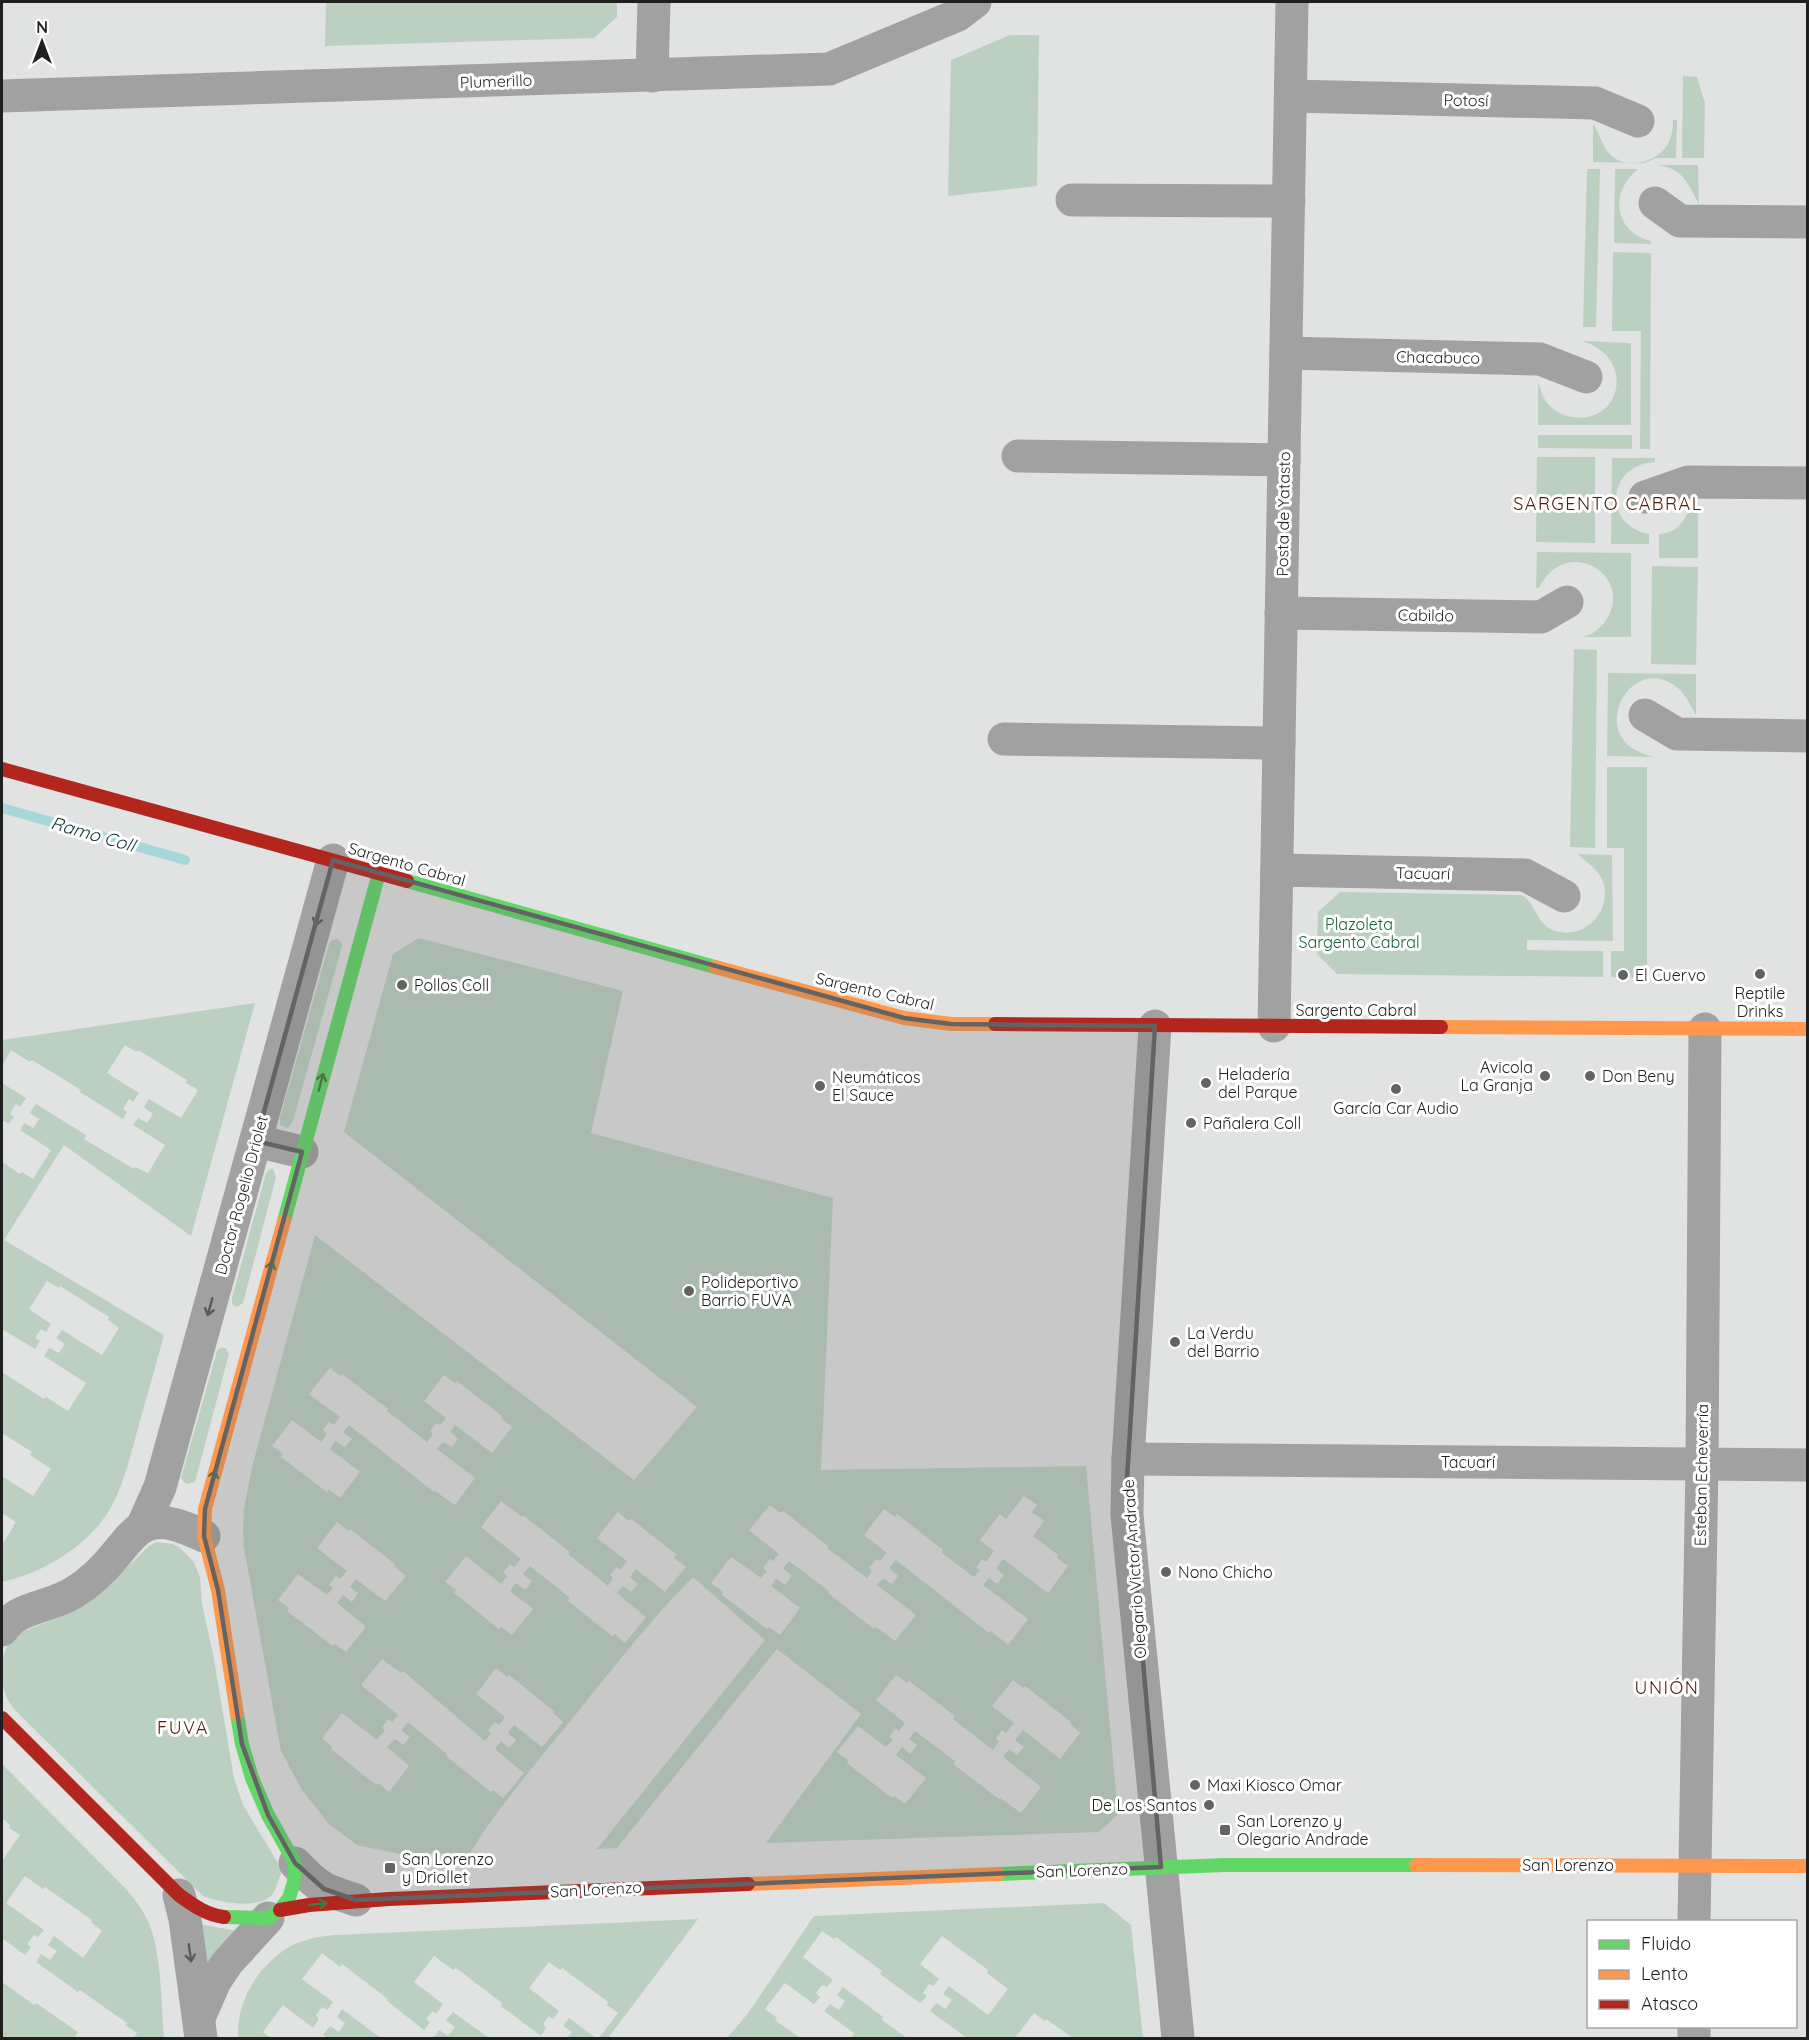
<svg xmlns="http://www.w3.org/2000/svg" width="1809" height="2040" viewBox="0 0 1809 2040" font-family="Quicksand,sans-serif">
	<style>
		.green { fill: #bcd0c2; fill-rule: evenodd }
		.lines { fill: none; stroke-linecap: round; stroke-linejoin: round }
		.stream { stroke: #a6d8da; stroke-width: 10 }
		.street { stroke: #a2a1a1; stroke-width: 33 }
		.fast { stroke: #63d668; stroke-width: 14 }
		.slow { stroke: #ff974d; stroke-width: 14 }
		.jam { stroke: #b3261e; stroke-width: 14 }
		.oneway { stroke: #5a5a5a }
		.oneway2 { stroke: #417a44 }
		.marked { fill: #636364; fill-opacity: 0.2; stroke: #636364; stroke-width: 4.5; stroke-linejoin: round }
		.poi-dot { fill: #636364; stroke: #fff; stroke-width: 2 }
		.labels { text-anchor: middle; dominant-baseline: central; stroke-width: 6; stroke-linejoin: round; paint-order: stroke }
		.street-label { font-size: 16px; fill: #1f1f20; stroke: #fff }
		.park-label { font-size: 16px; fill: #136239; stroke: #fff }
		.poi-label { font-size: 16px; fill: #1f1f20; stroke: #fff; text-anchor: start }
		.neighbourhood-label { font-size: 18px; letter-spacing: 1.5px; fill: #51210a; stroke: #fff }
		.water-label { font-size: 18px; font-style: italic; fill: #0f3335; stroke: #fff }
	</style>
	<rect width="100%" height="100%" fill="#e1e2e2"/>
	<g class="green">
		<polygon points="326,2 617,2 617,17 594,38 325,46"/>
		<polygon points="1010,35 1039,35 1037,186 948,196 951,60"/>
		<polygon points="1683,76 1697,77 1705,103 1704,158 1682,158"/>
		<path d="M1673 120H1677L1676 158H1656L1644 163 1593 162V124C1601 135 1602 148 1613 157 1630 170 1658 161 1668 144 1672 136 1673 129 1673 120Z"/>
		<path d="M1656 165H1698L1699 204C1688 184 1683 167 1656 165Z"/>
		<polygon points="1587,169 1600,169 1596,327 1583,327"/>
		<path d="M1615 169H1638C1609 192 1614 232 1651 241V244L1614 243Z"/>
		<polygon points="1613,252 1651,253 1650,449 1640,449 1641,331 1612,331"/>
		<path d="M1583 341 1631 343V425H1538V382C1541 390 1544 402 1551 407 1556 412 1565 416 1572 417 1604 423 1627 393 1612 363 1606 352 1594 345 1583 341Z"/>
		<polygon points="1538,435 1632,435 1632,449 1538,448"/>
		<polygon points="1537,457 1595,457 1595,543 1536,542"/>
		<path d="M1612 458H1655V462C1608 464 1601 525 1649 534V544H1611Z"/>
		<path d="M1698 502V558H1659V534C1688 532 1683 509 1698 502Z"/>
		<path d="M1537 552 1631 553V637H1580C1590 636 1597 631 1604 623 1639 579 1567 531 1539 588H1536Z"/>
		<polygon points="1652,566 1698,567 1696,665 1651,664"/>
		<polygon points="1574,649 1597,650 1595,848 1570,847"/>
		<path d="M1608 673 1696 674V715C1690 705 1685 692 1674 685 1633 657 1595 722 1632 748 1638 752 1646 755 1653 757L1607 756Z"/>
		<polygon points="1607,767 1647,767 1647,978 1611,977 1611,951 1624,951 1624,848 1607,848"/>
		<path d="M1578 854 1612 855 1613 941 1527 940V950L1603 951V977L1337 974 1317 954 1318 912 1340 892 1521 895C1538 903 1534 927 1560 932 1590 938 1615 904 1601 877 1596 868 1585 861 1578 854Z"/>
		<path d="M419 938 623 991 591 1133 833 1198 821 1470 1086 1466 1118 1814 1099 1832 766 1843 861 1714 777 1649 617 1848 597 1849 765 1640 693 1577C651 1619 614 1667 576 1714 540 1759 501 1803 470 1853L399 1854 357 1845 329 1824 302 1790 281 1751 244 1548 243 1531 244 1509 252 1467 315 1235 634 1480 697 1407 344 1132 393 954ZM330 1368 340 1376 342 1374 388 1409 387 1411 427 1442 433 1434 430 1431 436 1423 440 1425 446 1418 424 1401 444 1375 455 1383 457 1381 502 1416 501 1418 512 1427 492 1453 455 1425 450 1432 458 1439 452 1447 443 1442 437 1449 475 1478 455 1505 435 1491 434 1492 349 1425 343 1432 352 1439 345 1447 336 1441 330 1449 360 1472 340 1498 329 1489 327 1492 281 1457 283 1454 272 1446 292 1420 321 1442 327 1434 323 1430 329 1422 334 1425 340 1417 309 1394ZM1024 1496 1037 1505 1032 1512 1044 1521 1033 1536 1058 1555 1057 1558 1068 1566 1048 1593 1003 1559 996 1568 1004 1575 997 1584 989 1578 983 1585 1028 1619 1008 1645 991 1631 989 1633 896 1560 889 1568 898 1576 892 1584 883 1578 877 1585 916 1615 895 1641 876 1627 874 1629 828 1593 829 1591 789 1561 783 1568 792 1576 785 1585 776 1578 771 1586 800 1608 780 1635 769 1627 767 1629 721 1594 723 1592 711 1583 731 1557 761 1578 767 1571 763 1568 770 1559 773 1561 779 1554 749 1530 770 1505 780 1513 783 1511 828 1546 827 1548 867 1578 872 1571 869 1568 876 1559 880 1561 887 1553 864 1535 884 1509 895 1517 897 1514 943 1550 942 1553 974 1577 980 1570 976 1567 982 1559 986 1562 994 1551 980 1540 1000 1514 1006 1519ZM501 1501 522 1517 524 1516 570 1552 568 1554 608 1586 613 1578 610 1575 617 1567 620 1570 627 1561 597 1538 618 1512 629 1521 631 1519 676 1554 674 1558 686 1567 665 1592 636 1569 630 1577 638 1584 631 1592 623 1586 617 1593 646 1617 625 1643 615 1634 612 1636 568 1601 570 1598 530 1566 523 1574 532 1581 525 1590 516 1583 510 1591 533 1609 512 1635 501 1627 499 1629 454 1593 456 1590 445 1582 466 1556 501 1584 507 1576 503 1572 510 1564 514 1567 521 1559 481 1527ZM337 1522 348 1531 350 1529 395 1564 394 1566 406 1576 385 1601 356 1579 350 1587 358 1593 352 1602 343 1595 337 1603 366 1627 346 1652 335 1644 333 1646 287 1611 289 1608 278 1600 298 1574 327 1595 333 1588 329 1585 336 1576 340 1579 347 1571 317 1548ZM382 1659 401 1673 403 1671 485 1741 491 1734 488 1730 495 1722 499 1725 505 1717 476 1694 496 1668 507 1677 509 1675 554 1711 553 1713 563 1722 542 1747 514 1725 508 1733 516 1740 509 1748 501 1741 495 1749 524 1773 503 1798 493 1790 491 1792 446 1756 447 1754 408 1722 401 1730 410 1737 403 1745 395 1739 387 1747 409 1766 389 1792 378 1783 376 1785 331 1749 332 1747 322 1738 342 1713 377 1740 385 1730 382 1728 388 1719 392 1722 398 1715 361 1685ZM896 1675 907 1683 909 1681 955 1716 953 1719 993 1750 999 1741 996 1738 1002 1730 1006 1733 1014 1723 992 1706 1013 1680 1023 1688 1025 1686 1071 1722 1070 1724 1080 1733 1060 1759 1023 1730 1015 1740 1024 1747 1017 1755 1009 1749 1003 1757 1041 1787 1021 1813 1000 1798 999 1799 953 1764 955 1761 915 1731 909 1739 917 1745 910 1754 902 1747 896 1755 926 1778 905 1804 894 1796 892 1798 847 1763 848 1760 837 1752 858 1726 886 1747 893 1740 889 1737 895 1729 899 1731 905 1723 876 1700Z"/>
		<polygon points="337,939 341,942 342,946 293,1121 288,1128 280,1125 280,1118 329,944 332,940"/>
		<path d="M255 1003 191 1236 64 1145 4 1240 164 1335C155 1368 146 1400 137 1432 129 1460 123 1489 107 1514 83 1549 42 1573 2 1582V1545L16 1522 2 1513V1476L33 1496 51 1469 30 1455 32 1452 2 1433V1372L44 1399 46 1397 68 1411 86 1383 44 1356 49 1348 59 1353 65 1344 56 1338 62 1330 102 1355 119 1328 108 1320 109 1317 60 1286 59 1288 47 1281 29 1309 51 1324 46 1332 41 1329 35 1338 40 1341 35 1349 2 1329V1162L20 1174 22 1172 33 1179 51 1150 20 1130 24 1123 33 1128 39 1119 30 1113 36 1104 86 1135 84 1139 134 1169 135 1167 148 1173 165 1145 133 1125 138 1118 147 1123 153 1114 144 1107 149 1099 181 1118 198 1090 186 1083 187 1080 138 1050 136 1052 125 1045 107 1073 139 1093 133 1102 129 1099 123 1109 127 1112 123 1119 80 1092 81 1090 32 1060 30 1062 11 1050 2 1066V1040Z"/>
		<polygon points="2,1083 26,1098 20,1107 16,1104 10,1114 14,1117 9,1124 2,1120"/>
		<polygon points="270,1169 273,1169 276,1177 243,1303 237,1307 232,1304 232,1298 266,1173"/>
		<polygon points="220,1348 226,1348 229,1354 195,1482 186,1484 181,1478 183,1471 217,1351"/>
		<path d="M157 1542 173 1544 180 1548 193 1561 200 1577 202 1604 213 1654 234 1778 243 1805 282 1870C279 1878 276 1891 271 1896 255 1910 220 1902 203 1896L14 1709C4 1696 2 1686 2 1671 1 1623 47 1630 76 1608 101 1590 127 1568 149 1546Z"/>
		<path d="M2 1764 127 1890C135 1900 143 1910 148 1921 162 1952 161 2004 164 2038H134L137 2033 125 2025 127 2023 80 1990 78 1992 36 1962 41 1954 50 1960 57 1951 48 1945 54 1936 83 1958 102 1931 91 1922 92 1920 45 1887 43 1889 25 1876 6 1903 44 1930 38 1937 34 1935 27 1944 31 1947 25 1955 2 1938V1861L20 1835 9 1828 10 1825 2 1818Z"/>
		<polygon points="1104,1903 1131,1925 1143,2038 1073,2038 1046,2019 1045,2021 1034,2013 1015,2038 967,2038 930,2011 936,2003 945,2009 952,2000 943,1994 949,1986 988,2015 1008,1989 987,1973 988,1970 942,1936 920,1964 939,1979 933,1986 929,1984 923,1993 927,1996 920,2003 880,1974 882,1971 836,1937 834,1939 822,1931 803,1957 833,1980 827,1987 822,1985 816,1993 820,1997 814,2004 785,1983 765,2009 777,2018 775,2020 800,2038 727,2038 749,2012 814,1916"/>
		<path d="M698 1919 608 2038H599L618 2013 607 2005 608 2002 562 1968 560 1970 549 1962 529 1988 559 2011 553 2019 549 2016 543 2024 546 2028 541 2036 501 2006 502 2003 456 1968 453 1970 434 1956 414 1982 443 2004 436 2014 433 2011 426 2019 430 2023 424 2030 387 2001 388 1999 342 1964 340 1967 322 1953 302 1979 333 2002 327 2010 322 2007 316 2015 319 2019 313 2028 283 2005 263 2032 271 2038H238C236 2001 259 1964 291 1946 305 1939 320 1936 336 1935Z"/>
		<polygon points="199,1924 237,1931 208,1973"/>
		<polygon points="2,1982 34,2005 36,2003 78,2032 74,2038 2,2038"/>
		<polygon points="843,1987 883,2017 882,2020 907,2038 851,2038 854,2033 824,2011 830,2004 839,2010 845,2001 837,1995"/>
		<polygon points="342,2009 378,2036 381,2038 328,2038 323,2035 330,2026 339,2032 345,2023 337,2017"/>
		<polygon points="453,2012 489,2038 436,2038 434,2037 439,2030 448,2036 455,2027 446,2020"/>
		<polygon points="569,2018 596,2038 567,2038 572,2032 563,2026"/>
	</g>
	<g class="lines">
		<polyline class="stream" points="2,808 185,860"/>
		<g class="street">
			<polyline points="652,76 654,2"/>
			<polyline points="2,96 829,69 958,15 975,2"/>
			<polyline points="1291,96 1595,103 1638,121"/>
			<polyline points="1072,200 1289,201"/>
			<polyline points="1655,203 1680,221 1808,222"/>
			<polyline points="1286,353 1540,359 1586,377"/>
			<polyline points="1018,456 1284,460"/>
			<polyline points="1645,497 1688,482 1808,483"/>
			<polyline points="1281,613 1541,617 1567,602"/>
			<polyline points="1645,715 1677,734 1808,736"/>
			<polyline points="1004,739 1279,743"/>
			<polyline points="1277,870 1525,875 1564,896"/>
			<polyline points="1155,1026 1128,1459 1127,1515 1178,2038"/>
			<polyline points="1274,1026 1292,2"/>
			<polyline points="256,1141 302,1152"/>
			<polyline points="1128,1459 1808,1465"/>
			<polyline points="142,1527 160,1487 333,860"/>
			<path d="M2 1630C18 1606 49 1608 73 1593 90 1583 105 1568 117 1553 124 1545 133 1532 143 1527 161 1516 187 1528 204 1536"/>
			<path d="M295 1863C318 1888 325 1890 356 1900"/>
			<polyline points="179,1895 185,1919 201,2038"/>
			<polyline points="1694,1922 1702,1464 1705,1029"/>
			<polyline points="199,2018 215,1981 227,1963 268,1918"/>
			<polyline points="1694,2038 1694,2026"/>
		</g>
		<g class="fast">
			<polyline points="407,881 715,967"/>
			<polyline points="284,1221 379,873"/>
			<polyline points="998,1874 1225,1865 1416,1865"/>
			<polyline points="224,1917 268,1918 280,1910 289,1898 294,1882 295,1863 268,1815 252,1778 242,1744 237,1714"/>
		</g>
		<g class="slow">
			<polyline points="715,967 904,1018 951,1024 995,1024"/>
			<polyline points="1441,1027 1808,1029"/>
			<polyline points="237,1714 218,1590 204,1536 205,1509 284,1221"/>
			<polyline points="1416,1865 1808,1866"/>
			<polyline points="748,1884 998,1874"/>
		</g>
		<g class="jam">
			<polyline points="2,769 407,881"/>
			<polyline points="995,1024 1441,1027"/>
			<path d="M2 1718 179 1895C193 1905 206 1915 224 1917"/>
			<polyline points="280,1910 309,1905 389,1899 748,1884"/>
		</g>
	</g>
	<defs><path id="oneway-shaft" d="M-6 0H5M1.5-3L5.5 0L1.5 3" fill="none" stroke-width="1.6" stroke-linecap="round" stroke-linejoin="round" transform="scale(1.5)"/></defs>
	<g class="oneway">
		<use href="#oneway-shaft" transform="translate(318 917) rotate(105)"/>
		<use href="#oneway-shaft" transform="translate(210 1307) rotate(105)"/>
		<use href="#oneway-shaft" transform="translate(190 1953) rotate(82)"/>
	</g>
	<g class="oneway2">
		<use href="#oneway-shaft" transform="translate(321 1082) rotate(-75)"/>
		<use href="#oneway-shaft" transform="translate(270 1270) rotate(-75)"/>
		<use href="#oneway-shaft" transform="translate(213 1479) rotate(-75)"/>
		<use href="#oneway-shaft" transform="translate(318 1904) rotate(-6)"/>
	</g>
	<path class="marked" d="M333 860 904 1018 951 1024 1155 1026 1127 1479 1161 1867 356 1900 324 1889 295 1863 268 1815 242 1744 218 1590 204 1536 205 1509 302 1152 256 1141Z"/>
	<g class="poi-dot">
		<circle cx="1760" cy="974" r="6"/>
		<circle cx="1623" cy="975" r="6"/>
		<circle cx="402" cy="985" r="6"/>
		<circle cx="1545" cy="1076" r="6"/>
		<circle cx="1590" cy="1076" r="6"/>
		<circle cx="1206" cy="1083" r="6"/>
		<circle cx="820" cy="1086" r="6"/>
		<circle cx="1396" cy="1089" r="6"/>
		<circle cx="1191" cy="1123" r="6"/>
		<circle cx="689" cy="1291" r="6"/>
		<circle cx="1175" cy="1342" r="6"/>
		<circle cx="1166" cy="1572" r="6"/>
		<circle cx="1195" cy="1785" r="6"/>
		<circle cx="1209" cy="1805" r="6"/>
		<rect x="1219" y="1824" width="12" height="12" rx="3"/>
		<rect x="384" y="1862" width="12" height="12" rx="3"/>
	</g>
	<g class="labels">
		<g class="street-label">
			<text transform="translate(496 81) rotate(-2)">Plumerillo</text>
			<text transform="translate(1466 100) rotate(1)">Potosí</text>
			<text transform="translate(1438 357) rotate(1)">Chacabuco</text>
			<text transform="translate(1283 514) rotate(-89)">Posta de Yatasto</text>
			<text transform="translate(1426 615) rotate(1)">Cabildo</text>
			<text transform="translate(407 864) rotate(16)">Sargento Cabral</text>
			<text transform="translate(1423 873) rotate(1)">Tacuarí</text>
			<text transform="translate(875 991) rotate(13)">Sargento Cabral</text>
			<text x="1356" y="1010">Sargento Cabral</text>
			<text transform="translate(241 1195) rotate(-75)">Doctor Rogelio Driolet</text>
			<text x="1468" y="1462">Tacuarí</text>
			<text transform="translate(1701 1475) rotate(-89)">Esteban Echeverría</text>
			<text transform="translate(1134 1569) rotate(-94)">Olegario Victor Andrade</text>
			<text x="1568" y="1865">San Lorenzo</text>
			<text transform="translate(1082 1870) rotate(-2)">San Lorenzo</text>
			<text transform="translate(596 1889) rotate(-3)">San Lorenzo</text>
		</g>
		<g class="park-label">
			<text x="1359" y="924">Plazoleta<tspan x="1359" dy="18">Sargento Cabral</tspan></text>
		</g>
		<g class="poi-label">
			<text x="1635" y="975">El Cuervo</text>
			<text x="414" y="985">Pollos Coll</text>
			<text x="1760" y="993" text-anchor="middle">Reptile<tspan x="1760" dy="18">Drinks</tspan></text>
			<text x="1533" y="1067" text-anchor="end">Avicola<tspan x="1533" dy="18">La Granja</tspan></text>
			<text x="1218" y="1074">Heladería<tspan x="1218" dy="18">del Parque</tspan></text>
			<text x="1602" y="1076">Don Beny</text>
			<text x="832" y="1077">Neumáticos<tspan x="832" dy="18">El Sauce</tspan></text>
			<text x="1396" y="1108" text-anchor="middle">García Car Audio</text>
			<text x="1203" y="1123">Pañalera Coll</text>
			<text x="701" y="1282">Polideportivo<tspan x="701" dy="18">Barrio FUVA</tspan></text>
			<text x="1187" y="1333">La Verdu<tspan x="1187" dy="18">del Barrio</tspan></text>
			<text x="1178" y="1572">Nono Chicho</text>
			<text x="1207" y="1785">Maxi Kiosco Omar</text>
			<text x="1197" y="1805" text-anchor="end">De Los Santos</text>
			<text x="1237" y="1821">San Lorenzo y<tspan x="1237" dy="18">Olegario Andrade</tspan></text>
			<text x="402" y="1859">San Lorenzo<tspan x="402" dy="18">y Driollet</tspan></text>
		</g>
		<g class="neighbourhood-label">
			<text x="1608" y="503">SARGENTO CABRAL</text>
			<text x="1667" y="1687">UNIÓN</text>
			<text x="183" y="1727">FUVA</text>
		</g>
		<g class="water-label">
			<text transform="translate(93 834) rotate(16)">Ramo Coll</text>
		</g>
	</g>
	<rect width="1809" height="2040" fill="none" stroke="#1f1f20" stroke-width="6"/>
	<rect x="1587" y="1920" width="210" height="108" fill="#ffffff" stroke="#a5a5a6" stroke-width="1.5"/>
	<rect x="1599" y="1940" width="30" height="9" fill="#63d668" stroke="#a5a5a6" stroke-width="1.5"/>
	<text x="1641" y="1950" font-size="18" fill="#1f1f20">Fluido</text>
	<rect x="1599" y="1970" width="30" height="9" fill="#ff974d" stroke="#a5a5a6" stroke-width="1.5"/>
	<text x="1641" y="1980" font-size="18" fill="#1f1f20">Lento</text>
	<rect x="1599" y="2000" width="30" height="9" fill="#b3261e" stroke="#a5a5a6" stroke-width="1.5"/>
	<text x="1641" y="2010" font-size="18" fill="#1f1f20">Atasco</text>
	<g transform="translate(42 42)" stroke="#ffffff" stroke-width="4.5" paint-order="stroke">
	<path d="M0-4.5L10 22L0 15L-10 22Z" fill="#1f1f20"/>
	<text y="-9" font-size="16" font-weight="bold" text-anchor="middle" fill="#1f1f20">N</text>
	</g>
</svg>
